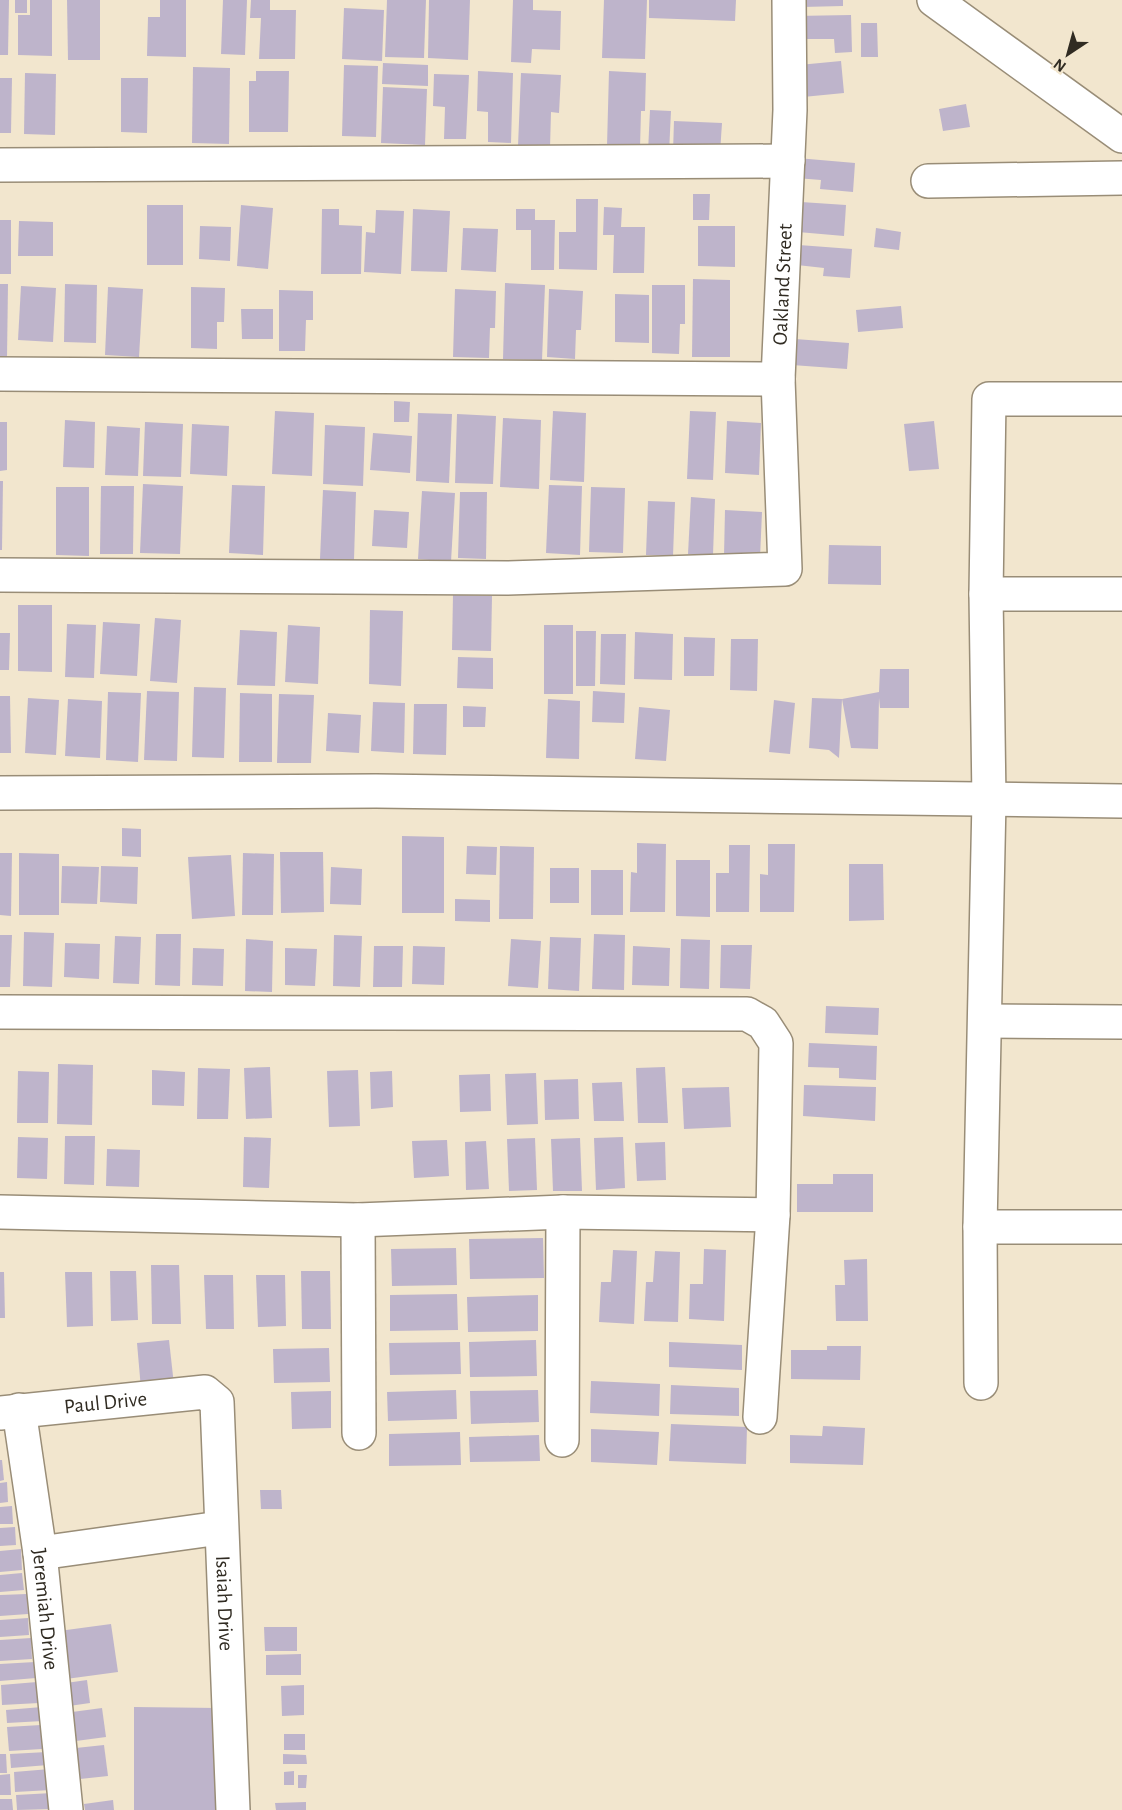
<svg xmlns="http://www.w3.org/2000/svg" width="1122" height="1810" viewBox="0 0 1122 1810" font-family="'Alegreya Sans',sans-serif">
	<style>
		.building { fill: #beb4cb }
		.lines { fill: none; stroke-linecap: round; stroke-linejoin: round }
		.street-casing { stroke: #998d77; stroke-width: 36 }
		.street { stroke: #fff; stroke-width: 33 }
		.labels { text-anchor: middle; dominant-baseline: central; stroke-width: 4.5; stroke-linejoin: round; paint-order: stroke }
		.street-label { font-size: 21px; fill: #302b22; stroke: #f2e6ce }
	</style>
	<rect width="100%" height="100%" fill="#f2e6ce"/>
	<g class="building">
		<polygon points="0,0 9,0 8,55 0,55"/>
		<rect x="15" y="0" width="12" height="13"/>
		<polygon points="30,0 52,0 52,56 18,55 18,15 30,15"/>
		<polygon points="67,0 100,0 100,60 68,60"/>
		<polygon points="160,0 186,0 186,57 147,56 148,17 160,17"/>
		<polygon points="223,0 247,0 245,55 221,54"/>
		<polygon points="251,0 270,0 270,10 296,10 295,59 259,59 261,18 250,18"/>
		<polygon points="387,0 426,0 424,58 385,57"/>
		<polygon points="429,0 470,0 468,60 428,58"/>
		<polygon points="513,0 533,0 533,10 561,11 560,50 532,49 531,63 511,62"/>
		<polygon points="604,0 647,0 645,59 602,58"/>
		<polygon points="649,0 736,0 735,21 649,18"/>
		<polygon points="802,0 843,0 843,6 802,7"/>
		<polygon points="344,8 384,10 382,61 342,59"/>
		<polygon points="851,15 852,52 835,53 834,39 795,39 795,16"/>
		<polygon points="861,23 877,23 878,57 861,57"/>
		<polygon points="841,61 844,93 803,97 799,65"/>
		<polygon points="383,63 428,65 428,86 382,84"/>
		<polygon points="344,65 378,66 376,137 342,136"/>
		<polygon points="193,67 230,68 229,144 192,143"/>
		<polygon points="256,71 289,71 288,132 249,132 249,81 256,81"/>
		<polygon points="478,71 513,73 511,143 488,142 488,112 477,111"/>
		<polygon points="609,71 646,73 645,111 641,111 640,148 607,146"/>
		<polygon points="25,73 56,74 55,135 24,134"/>
		<polygon points="521,73 561,75 559,113 551,112 550,148 518,146"/>
		<polygon points="434,74 469,75 466,139 444,139 445,107 433,106"/>
		<polygon points="0,78 12,78 11,133 0,133"/>
		<polygon points="121,78 148,78 147,133 121,132"/>
		<polygon points="383,87 427,89 425,145 381,143"/>
		<polygon points="966,104 970,127 943,131 939,109"/>
		<polygon points="650,110 671,111 669,153 648,152"/>
		<polygon points="674,121 722,123 720,153 673,152"/>
		<polygon points="797,158 855,163 853,192 820,189 821,180 796,178"/>
		<polygon points="693,194 710,194 709,220 693,220"/>
		<polygon points="576,199 598,199 597,270 559,269 559,232 576,232"/>
		<polygon points="801,202 846,205 844,236 798,232"/>
		<rect x="147" y="205" width="36" height="60"/>
		<polygon points="241,205 273,208 268,269 237,266"/>
		<polygon points="604,207 622,208 621,227 645,227 644,273 613,273 614,235 603,235"/>
		<polygon points="322,209 339,209 339,225 362,226 361,274 321,274"/>
		<polygon points="413,209 450,211 447,272 411,271"/>
		<polygon points="516,209 535,209 535,220 555,220 554,270 531,270 531,230 516,230"/>
		<polygon points="376,210 404,211 401,274 364,272 366,232 375,233"/>
		<rect x="0" y="220" width="11" height="54"/>
		<polygon points="19,221 53,222 53,256 18,256"/>
		<polygon points="200,226 231,227 230,261 199,259"/>
		<polygon points="698,226 735,226 735,267 698,266"/>
		<polygon points="463,228 498,229 496,272 461,270"/>
		<polygon points="876,228 901,232 899,250 874,247"/>
		<polygon points="799,245 852,249 850,278 823,276 824,268 797,265"/>
		<polygon points="693,279 730,280 730,357 692,357"/>
		<polygon points="505,283 545,285 542,360 503,359"/>
		<polygon points="0,284 8,284 7,357 0,356"/>
		<polygon points="65,284 97,285 96,343 64,342"/>
		<polygon points="652,285 685,285 685,324 680,324 679,354 652,353"/>
		<polygon points="21,286 56,288 53,342 18,340"/>
		<polygon points="108,287 143,289 139,357 105,355"/>
		<polygon points="191,287 225,288 224,322 217,322 217,349 191,348"/>
		<polygon points="455,289 496,291 495,328 490,328 489,358 453,357"/>
		<polygon points="549,289 583,291 581,330 576,330 575,359 547,357"/>
		<polygon points="279,290 313,291 313,320 306,320 305,351 279,351"/>
		<polygon points="615,294 649,295 649,343 615,342"/>
		<polygon points="901,306 903,328 858,332 856,310"/>
		<polygon points="241,309 273,309 273,339 242,339"/>
		<polygon points="795,339 849,343 847,369 792,365"/>
		<polygon points="394,401 410,402 409,422 394,422"/>
		<polygon points="275,411 314,413 312,476 272,474"/>
		<polygon points="553,411 586,413 584,482 550,480"/>
		<polygon points="690,411 716,412 713,480 687,479"/>
		<polygon points="418,413 452,414 449,483 416,481"/>
		<polygon points="457,414 496,416 493,484 455,483"/>
		<polygon points="503,418 541,420 539,489 500,487"/>
		<polygon points="65,420 95,422 94,468 63,467"/>
		<polygon points="727,421 761,423 759,475 725,473"/>
		<polygon points="934,421 939,469 909,471 904,424"/>
		<polygon points="0,422 7,422 7,470 0,471"/>
		<polygon points="145,422 183,424 181,477 143,476"/>
		<polygon points="192,424 229,426 227,476 190,474"/>
		<polygon points="325,425 365,427 363,486 323,484"/>
		<polygon points="107,426 140,428 138,476 105,475"/>
		<polygon points="373,433 412,436 410,473 370,470"/>
		<polygon points="0,481 3,481 2,550 0,550"/>
		<polygon points="143,484 183,486 180,554 140,553"/>
		<polygon points="232,485 265,486 263,555 229,553"/>
		<polygon points="549,485 582,486 580,555 546,553"/>
		<polygon points="101,486 134,486 133,554 100,554"/>
		<polygon points="56,487 89,487 89,556 56,555"/>
		<polygon points="591,487 625,488 623,553 589,552"/>
		<polygon points="323,490 356,492 354,560 320,559"/>
		<polygon points="422,491 455,493 451,562 418,559"/>
		<polygon points="460,492 487,492 486,559 458,558"/>
		<polygon points="691,497 715,499 713,555 688,554"/>
		<polygon points="648,501 675,502 673,556 646,555"/>
		<polygon points="374,510 409,512 407,548 372,546"/>
		<polygon points="725,510 762,512 760,558 724,556"/>
		<polygon points="829,545 881,546 881,585 828,584"/>
		<polygon points="453,595 492,596 491,651 452,650"/>
		<polygon points="18,605 52,605 52,672 18,671"/>
		<polygon points="370,610 403,611 401,686 369,684"/>
		<polygon points="155,618 181,620 177,683 150,681"/>
		<polygon points="103,622 140,624 137,676 100,674"/>
		<polygon points="67,624 96,625 94,678 65,677"/>
		<polygon points="288,625 320,627 318,684 285,682"/>
		<rect x="544" y="625" width="29" height="69"/>
		<polygon points="240,630 277,632 275,686 237,685"/>
		<polygon points="576,631 596,631 595,686 576,686"/>
		<polygon points="635,632 673,634 672,680 634,679"/>
		<polygon points="0,633 10,633 9,670 0,670"/>
		<polygon points="601,634 626,634 625,685 600,684"/>
		<polygon points="684,637 715,638 714,676 684,676"/>
		<polygon points="731,639 758,639 757,691 730,690"/>
		<polygon points="458,657 493,658 493,689 457,688"/>
		<polygon points="880,669 909,669 909,708 880,708 879,698 878,749 851,748 842,699 879,692"/>
		<polygon points="194,687 226,688 224,758 192,757"/>
		<polygon points="147,691 179,692 177,761 144,760"/>
		<polygon points="593,691 625,693 624,723 592,722"/>
		<polygon points="108,692 141,693 138,762 106,760"/>
		<polygon points="240,693 272,694 272,762 239,762"/>
		<polygon points="279,694 314,695 311,763 277,763"/>
		<polygon points="0,696 10,696 11,753 0,753"/>
		<polygon points="28,698 59,700 56,755 25,753"/>
		<polygon points="812,698 842,699 839,758 829,750 809,748"/>
		<polygon points="68,699 102,701 100,758 65,756"/>
		<polygon points="548,699 580,701 579,759 546,758"/>
		<polygon points="774,700 795,703 790,754 769,752"/>
		<polygon points="373,702 405,703 404,753 371,751"/>
		<polygon points="414,704 447,704 446,755 413,754"/>
		<polygon points="463,706 486,707 485,727 463,727"/>
		<polygon points="639,707 670,710 666,761 635,759"/>
		<polygon points="328,713 361,715 359,753 326,751"/>
		<polygon points="122,828 141,829 141,857 122,856"/>
		<polygon points="402,836 444,837 444,913 402,913"/>
		<polygon points="637,843 666,844 665,912 630,912 631,872 637,873"/>
		<polygon points="768,844 795,844 794,912 760,912 760,874 768,875"/>
		<polygon points="729,845 750,845 749,912 716,912 716,873 729,873"/>
		<polygon points="467,846 497,847 496,875 466,874"/>
		<polygon points="500,846 534,847 533,919 499,919"/>
		<polygon points="280,852 323,852 324,912 281,913"/>
		<polygon points="0,853 12,853 11,916 0,915"/>
		<polygon points="19,853 59,854 59,915 19,915"/>
		<polygon points="243,853 274,854 273,915 242,915"/>
		<polygon points="231,855 235,916 192,919 188,857"/>
		<polygon points="676,860 710,860 710,917 676,916"/>
		<polygon points="849,864 883,864 884,920 849,921"/>
		<polygon points="62,866 99,867 97,904 61,903"/>
		<polygon points="101,866 138,867 137,904 100,902"/>
		<polygon points="331,867 362,869 361,905 330,904"/>
		<rect x="550" y="868" width="29" height="35"/>
		<rect x="591" y="870" width="32" height="45"/>
		<polygon points="455,899 490,900 490,922 455,921"/>
		<polygon points="24,932 54,933 52,987 23,986"/>
		<polygon points="156,934 181,934 180,986 155,985"/>
		<polygon points="594,934 625,935 624,990 592,989"/>
		<polygon points="0,935 12,935 10,987 0,987"/>
		<polygon points="334,935 362,936 360,987 333,986"/>
		<polygon points="115,936 141,937 139,984 113,983"/>
		<polygon points="550,937 581,938 579,991 548,989"/>
		<polygon points="246,939 273,941 272,992 245,991"/>
		<polygon points="511,939 541,941 538,988 508,986"/>
		<polygon points="681,939 710,940 709,989 680,988"/>
		<polygon points="65,943 100,944 99,979 64,977"/>
		<polygon points="721,945 752,945 750,989 720,988"/>
		<polygon points="374,946 403,946 402,987 373,987"/>
		<polygon points="413,946 445,947 444,985 412,984"/>
		<polygon points="633,946 670,948 669,986 632,985"/>
		<polygon points="193,948 224,949 223,986 192,985"/>
		<polygon points="285,948 317,949 315,986 285,985"/>
		<polygon points="826,1006 879,1008 878,1035 825,1033"/>
		<polygon points="809,1043 877,1046 876,1080 839,1078 839,1068 808,1067"/>
		<polygon points="58,1064 93,1065 92,1125 57,1124"/>
		<polygon points="270,1067 272,1118 246,1119 244,1068"/>
		<polygon points="665,1067 668,1123 638,1123 636,1068"/>
		<polygon points="198,1068 230,1069 228,1119 197,1119"/>
		<polygon points="152,1070 185,1072 184,1106 152,1105"/>
		<polygon points="358,1070 360,1126 329,1127 327,1071"/>
		<polygon points="18,1071 49,1072 48,1123 17,1123"/>
		<polygon points="392,1071 393,1107 371,1109 370,1072"/>
		<polygon points="536,1073 538,1124 507,1125 505,1074"/>
		<polygon points="490,1074 491,1111 460,1112 459,1075"/>
		<polygon points="578,1079 579,1119 545,1120 544,1080"/>
		<polygon points="622,1082 624,1121 594,1121 592,1083"/>
		<polygon points="804,1085 876,1087 875,1121 803,1116"/>
		<polygon points="729,1087 731,1127 684,1129 682,1088"/>
		<polygon points="65,1136 95,1136 94,1185 64,1184"/>
		<polygon points="18,1137 48,1138 47,1179 17,1178"/>
		<polygon points="244,1137 271,1138 269,1188 243,1187"/>
		<polygon points="623,1137 625,1188 596,1190 594,1138"/>
		<polygon points="535,1138 537,1190 509,1191 507,1139"/>
		<polygon points="580,1138 582,1191 553,1191 551,1139"/>
		<polygon points="447,1140 449,1176 414,1178 412,1141"/>
		<polygon points="486,1141 489,1189 466,1190 465,1142"/>
		<polygon points="665,1142 666,1180 637,1181 635,1143"/>
		<polygon points="107,1149 140,1150 139,1187 106,1186"/>
		<polygon points="833,1174 873,1174 873,1212 797,1212 797,1184 833,1184"/>
		<polygon points="543,1238 544,1278 470,1279 469,1239"/>
		<polygon points="456,1248 457,1285 392,1286 391,1249"/>
		<polygon points="704,1249 726,1250 724,1321 689,1319 690,1284 703,1284"/>
		<polygon points="613,1250 637,1251 634,1324 599,1322 601,1282 611,1282"/>
		<polygon points="655,1251 680,1252 678,1322 644,1321 646,1282 653,1282"/>
		<polygon points="867,1259 868,1321 836,1321 835,1285 845,1285 844,1260"/>
		<polygon points="151,1265 179,1265 181,1324 152,1324"/>
		<polygon points="110,1271 136,1271 138,1320 111,1321"/>
		<polygon points="301,1271 330,1271 331,1329 302,1329"/>
		<polygon points="0,1272 4,1272 5,1318 0,1318"/>
		<polygon points="65,1272 92,1272 93,1326 67,1327"/>
		<polygon points="204,1275 233,1275 234,1329 206,1329"/>
		<polygon points="256,1275 285,1275 286,1326 258,1327"/>
		<polygon points="457,1294 458,1330 390,1331 390,1295"/>
		<polygon points="538,1295 538,1331 468,1332 467,1297"/>
		<polygon points="169,1340 174,1385 141,1389 137,1343"/>
		<polygon points="536,1340 537,1376 470,1377 469,1342"/>
		<polygon points="460,1342 461,1374 390,1375 389,1343"/>
		<polygon points="669,1342 742,1345 742,1370 669,1367"/>
		<polygon points="827,1346 861,1346 860,1380 791,1379 791,1350 827,1350"/>
		<polygon points="329,1348 330,1382 274,1383 273,1349"/>
		<polygon points="591,1381 660,1384 659,1416 590,1413"/>
		<polygon points="671,1385 739,1388 739,1416 670,1414"/>
		<polygon points="456,1390 457,1419 388,1421 387,1392"/>
		<polygon points="538,1390 539,1422 471,1424 470,1391"/>
		<polygon points="331,1391 331,1428 292,1429 291,1392"/>
		<polygon points="671,1424 747,1427 746,1464 669,1461"/>
		<polygon points="823,1426 865,1428 863,1465 790,1463 790,1435 822,1436"/>
		<polygon points="591,1429 659,1432 657,1465 591,1462"/>
		<polygon points="460,1432 461,1465 389,1466 389,1434"/>
		<polygon points="539,1435 540,1461 470,1462 469,1437"/>
		<polygon points="0,1460 2,1460 4,1480 0,1481"/>
		<polygon points="7,1482 8,1502 0,1503 0,1483"/>
		<polygon points="260,1490 281,1490 282,1509 261,1509"/>
		<polygon points="12,1506 13,1524 0,1524 0,1507"/>
		<polygon points="15,1527 16,1545 0,1546 0,1528"/>
		<polygon points="21,1549 22,1570 0,1572 0,1551"/>
		<polygon points="22,1573 24,1590 0,1592 0,1575"/>
		<polygon points="27,1594 28,1614 0,1616 0,1595"/>
		<polygon points="28,1618 29,1635 0,1637 0,1620"/>
		<polygon points="111,1624 118,1672 66,1679 59,1631"/>
		<polygon points="264,1627 297,1627 297,1651 265,1651"/>
		<polygon points="31,1638 32,1659 0,1661 0,1640"/>
		<polygon points="301,1654 301,1675 266,1675 266,1655"/>
		<polygon points="35,1662 36,1678 0,1681 0,1664"/>
		<polygon points="87,1680 90,1703 69,1706 66,1683"/>
		<polygon points="37,1682 39,1703 2,1705 1,1685"/>
		<polygon points="304,1685 304,1715 282,1716 281,1686"/>
		<polygon points="42,1707 43,1721 7,1723 6,1710"/>
		<polygon points="134,1707 218,1708 218,1810 134,1810"/>
		<polygon points="102,1708 106,1737 76,1741 72,1712"/>
		<polygon points="41,1725 42,1749 9,1751 7,1727"/>
		<rect x="284" y="1734" width="21" height="16"/>
		<polygon points="104,1745 108,1776 80,1779 76,1748"/>
		<polygon points="47,1752 48,1765 11,1768 10,1754"/>
		<polygon points="0,1754 6,1754 7,1773 0,1773"/>
		<polygon points="283,1754 306,1755 307,1764 283,1764"/>
		<polygon points="50,1769 51,1790 15,1792 14,1772"/>
		<polygon points="294,1771 294,1785 284,1785 284,1772"/>
		<polygon points="10,1774 11,1795 0,1795 0,1775"/>
		<polygon points="298,1775 307,1775 306,1788 298,1788"/>
		<polygon points="52,1793 53,1809 17,1810 16,1795"/>
		<polygon points="0,1799 12,1799 13,1810 0,1810"/>
		<polygon points="113,1800 114,1810 85,1810 84,1804"/>
		<polygon points="306,1802 306,1810 276,1810 275,1803"/>
	</g>
	<g class="lines">
		<g class="street-casing">
			<g id="street">
				<polyline points="934,0 1122,136"/>
				<polyline points="0,165 788,161"/>
				<polyline points="928,181 1122,178"/>
				<polyline points="0,374 778,379"/>
				<path id="s1" d="M0 575 507 578 785 569 778 379 790 110 789 0"/>
				<polyline points="986,594 989,399 1122,399"/>
				<polyline points="0,793 376,791 1122,801"/>
				<polyline points="0,1012 747,1014 763,1023 776,1043 773,1215 760,1417"/>
				<polyline points="985,1021 1122,1022"/>
				<polyline points="0,1212 358,1220 563,1212 773,1215"/>
				<polyline points="358,1220 359,1433"/>
				<polyline points="980,1227 1122,1227"/>
				<polyline points="981,1383 980,1227 989,800 986,594 1122,594"/>
				<path id="s2" d="M19 1410 40 1553 66 1810"/>
				<path id="s3" d="M0 1413 205 1392 217 1402 233 1810"/>
				<polyline points="562,1440 563,1212"/>
				<polyline points="40,1553 220,1528"/>
			</g>
		</g>
		<use href="#street" class="street"/>
	</g>
	<g class="labels">
		<g class="street-label">
			<text stroke="none"><textPath href="#s1" startOffset="1070">Oakland Street</textPath></text>
			<text stroke="none"><textPath href="#s3" startOffset="106">Paul Drive</textPath></text>
			<text stroke="none"><textPath href="#s3" startOffset="423">Isaiah Drive</textPath></text>
			<text stroke="none"><textPath href="#s2" startOffset="201">Jeremiah Drive</textPath></text>
		</g>
	</g>
	<g transform="translate(1068 54) rotate(216)" stroke="#f2e6ce" stroke-width="4.5" paint-order="stroke">
	<path d="M0-4.5L10 22L0 15L-10 22Z" fill="#302b22"/>
	<text y="-9" font-size="16" font-weight="bold" text-anchor="middle" fill="#302b22">N</text>
	</g>
</svg>
